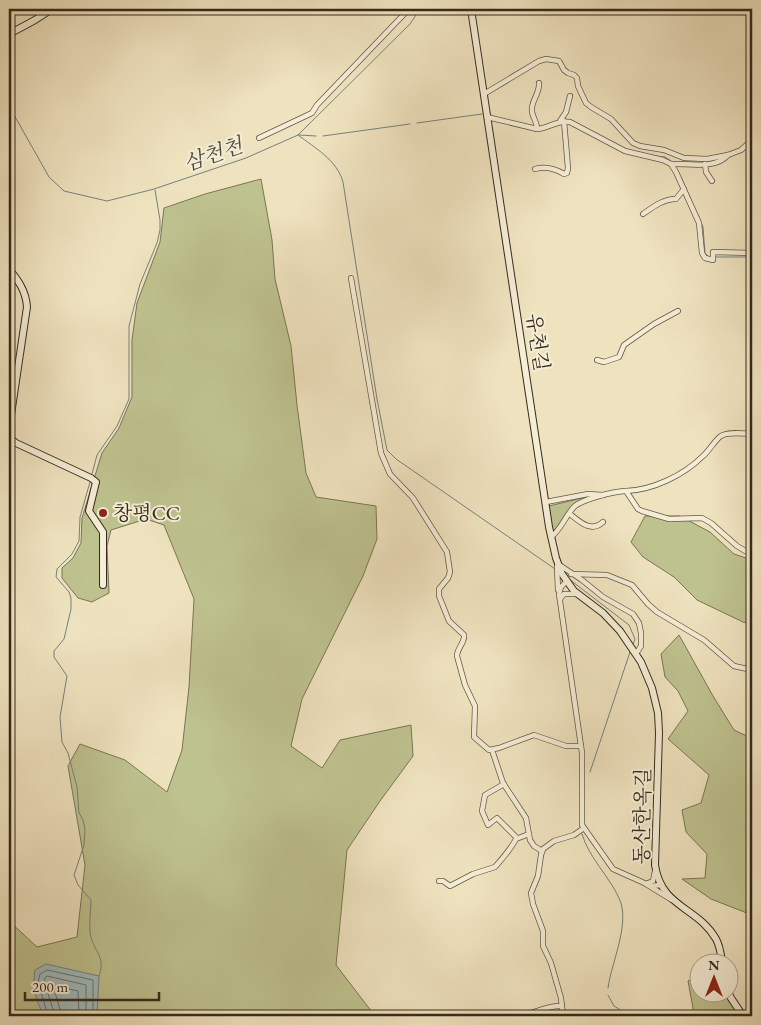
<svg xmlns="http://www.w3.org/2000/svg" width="761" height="1025" viewBox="0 0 761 1025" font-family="'EB Garamond','Noto Serif KR',serif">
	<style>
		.green { fill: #bec28f; stroke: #797656 }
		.water { fill: #a0bbbe; stroke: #75817e }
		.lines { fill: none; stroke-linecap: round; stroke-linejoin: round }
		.shore { stroke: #6a726e; stroke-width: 1 }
		.stream { stroke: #75817e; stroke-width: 1 }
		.street-casing { stroke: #635846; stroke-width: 6 }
		.secondary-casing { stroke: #342a1d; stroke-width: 8 }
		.street { stroke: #f5edd5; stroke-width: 4.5 }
		.secondary { stroke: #f5edd5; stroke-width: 6 }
		.poi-dot { fill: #8f2418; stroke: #f5edd5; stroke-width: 2 }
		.labels { text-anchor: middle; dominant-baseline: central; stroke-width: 4; stroke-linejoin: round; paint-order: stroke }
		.street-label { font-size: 20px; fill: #342a1d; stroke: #f5edd5 }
		.poi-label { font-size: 20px; fill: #342a1d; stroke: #f5edd5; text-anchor: start }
		.water-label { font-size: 21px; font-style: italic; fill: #4f4e45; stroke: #f5edd5 }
	</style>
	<rect width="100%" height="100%" fill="#efe3bf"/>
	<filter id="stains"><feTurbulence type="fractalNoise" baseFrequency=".004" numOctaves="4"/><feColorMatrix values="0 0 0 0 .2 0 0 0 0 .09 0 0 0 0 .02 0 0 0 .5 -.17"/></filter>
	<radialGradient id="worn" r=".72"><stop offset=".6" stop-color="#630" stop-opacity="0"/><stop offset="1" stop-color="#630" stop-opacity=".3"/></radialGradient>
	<g class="green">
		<polygon points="261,179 272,240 275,279 291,346 297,405 306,473 316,497 376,506 377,539 363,576 302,699 291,746 322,768 340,740 411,725 413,756 380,801 347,850 336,965 375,1016 9,1016 9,921 37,947 77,937 85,865 68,766 80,744 125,760 167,792 182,750 189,687 194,599 164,525 146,519 111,530 107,546 109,593 92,602 78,598 62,578 62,568 73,558 81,543 82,518 102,453 119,428 132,397 132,340 137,303 160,242 164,208 205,194"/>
		<polygon points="590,496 591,497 576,504 553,534 549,506"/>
		<polygon points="645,516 680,516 710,532 734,554 752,560 752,624 743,622 697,600 674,577 643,557 631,542"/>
		<polygon points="679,635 713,696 734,730 751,738 752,915 711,899 682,879 705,878 707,854 686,832 682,810 701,803 709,775 668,739 688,711 678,691 665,677 661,654"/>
		<polygon points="698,976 698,992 726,993 743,1016 692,1016 693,1008 688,981"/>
	</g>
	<path class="water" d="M46 964 99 976 97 1016H45C36 1004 32 985 35 970Z"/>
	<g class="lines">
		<g class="shore">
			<polyline points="48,1016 38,982 40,974 47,970 93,980 93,1016"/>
			<polyline points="55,1016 44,981 45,978 47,976 86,985 86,1016"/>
			<polyline points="62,1016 54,989 56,986 78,991 79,1016"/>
		</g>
		<g class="stream">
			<polyline points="9,106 49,177 64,191 107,201 154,189 246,158 298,135 410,24 420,9"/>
			<polyline points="417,123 482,114"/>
			<path d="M298 135C315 148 337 160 343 182L377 399 387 450 396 459 555 569"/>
			<polyline points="299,135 316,136"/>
			<polyline points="323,136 410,124"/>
			<polyline points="655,156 665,157 671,161"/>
			<polyline points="681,177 703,227 705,253 709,257"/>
			<polyline points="716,257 752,257"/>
			<polyline points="92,474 97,455 117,426 129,399 129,326 140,284 157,243 160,230 160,220 155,190"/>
			<path d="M90 482 80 517 79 541 72 554 57 569 56 577 69 592 71 598V609L64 639 54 651V657L67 676 60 717 62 742 68 753 77 787 79 813 83 820 85 829 84 845 74 875 78 885 91 900C91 910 89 921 90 931 91 950 107 955 99 976"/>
			<polyline points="569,579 629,625 635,639 633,644"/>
			<polyline points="590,772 630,652"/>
			<path d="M582 834C589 858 609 876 619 898 631 923 611 963 608 988"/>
			<polyline points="608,995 614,1006 630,1016"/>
		</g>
		<g class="street-casing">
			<g id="street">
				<polyline points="484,94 539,61 546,59 559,61 564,70 568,73 574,75 577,78 578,86 586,103 591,107 611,119 633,143 640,146 664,150 684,158 707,159 728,155 741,150 752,140"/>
				<path d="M487 117 537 129C549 128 557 120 570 122L625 151 663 160 671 164 676 172 699 223 702 253 705 258 713 260V252L752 253"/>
				<polyline points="560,121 566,112 570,96"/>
				<path d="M537 129C537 122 533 118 532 112 530 102 540 94 539 83"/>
				<polyline points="259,138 312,113 317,105 409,9"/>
				<path d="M671 164C688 163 715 170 728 155"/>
				<polyline points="705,164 706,172 712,181"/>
				<path d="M535 169C545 166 556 169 564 174L567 173 568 168 564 121"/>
				<path d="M643 214C653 207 663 199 676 199L684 189"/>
				<path d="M351 278 381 453 390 474 413 498 447 552 450 572 448 578 439 589V596L449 621 464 635C465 643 457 648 457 656L465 685 475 706 474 737 489 750 499 748 534 735 566 746H581"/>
				<polyline points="597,360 604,362 619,357 624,345 654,324 678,311"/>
				<path d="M626 491C653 490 684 475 703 456 709 451 715 440 721 436 729 431 744 434 752 434"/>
				<polyline points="546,502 588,494 603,495"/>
				<path d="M570 514C580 522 591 533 603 522"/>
				<path d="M551 537C562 529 566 514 575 506 584 499 612 492 624 491H626L638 509 642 511 669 519 702 518 711 523 737 546 752 555"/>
				<polyline points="558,564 582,580 603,597 633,614 639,623 641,633 641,646 636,654"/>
				<polyline points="557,566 558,590"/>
				<polyline points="571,574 607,575 632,585 648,604 657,612 704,640 734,666 752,670"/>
				<polyline points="567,581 561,587 559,594 582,753 582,825 613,869 651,886 661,885"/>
				<polyline points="560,599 564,594 576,594"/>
				<polyline points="492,750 503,783 526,818 530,840 534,846 542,851"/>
				<polyline points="504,784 485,795 482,811 488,825 497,818 517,838"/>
				<polyline points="655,871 653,881 646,884 672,900"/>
				<path d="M439 881H443L450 886 473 874 495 867C502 859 511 849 516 839L529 834"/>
				<path d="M519 1016C533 1014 547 1005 562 1006"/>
				<polyline points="563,1016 561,998 551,963 543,946 543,931 533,904 531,893 538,876 541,855 543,849 554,841 574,835 584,828"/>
			</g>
		</g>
		<g class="secondary-casing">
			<g id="secondary">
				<path d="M471 9 549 527 556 558 562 574 574 591 603 613 620 631 641 662 652 688 658 713 659 733 655 865C661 908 698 907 716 939 720 946 721 955 722 962"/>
				<polyline points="9,34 35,20 52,9"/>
				<path d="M9 269C18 280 26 291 27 307L9 428"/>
				<polyline points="9,438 16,443 91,478 96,482 89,511 103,532 103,585"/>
				<polyline points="728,991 731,998 743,1016"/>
			</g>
		</g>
		<use href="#street" class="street"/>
		<use href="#secondary" class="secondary"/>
	</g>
	<circle class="poi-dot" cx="103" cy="513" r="5"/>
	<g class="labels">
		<g class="street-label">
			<text transform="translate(538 342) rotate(81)">유천길</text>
			<text transform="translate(642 816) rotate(-89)">동산한옥길</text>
		</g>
		<g class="poi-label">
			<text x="113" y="513">창평CC</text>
		</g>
		<g class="water-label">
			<text transform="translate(213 154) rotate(-19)">삼천천</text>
		</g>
	</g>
	<rect width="761" height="1025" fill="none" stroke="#efe3bf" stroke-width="30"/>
	<rect x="10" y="10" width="741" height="1005" fill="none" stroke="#342a1d" stroke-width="2.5"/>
	<rect x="15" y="15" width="731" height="995" fill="none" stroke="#342a1d"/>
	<g transform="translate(714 978)"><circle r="24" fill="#f5edd5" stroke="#a89f8b"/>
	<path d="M0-4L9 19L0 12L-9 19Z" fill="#8f2418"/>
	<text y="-8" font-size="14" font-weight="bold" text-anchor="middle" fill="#342a1d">N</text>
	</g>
	<path d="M25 992v8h134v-8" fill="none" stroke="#342a1d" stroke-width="2.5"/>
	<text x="32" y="992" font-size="15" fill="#342a1d" stroke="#f5edd5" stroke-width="4" paint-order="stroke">200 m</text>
	<rect width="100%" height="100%" filter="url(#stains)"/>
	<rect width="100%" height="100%" fill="url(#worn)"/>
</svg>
